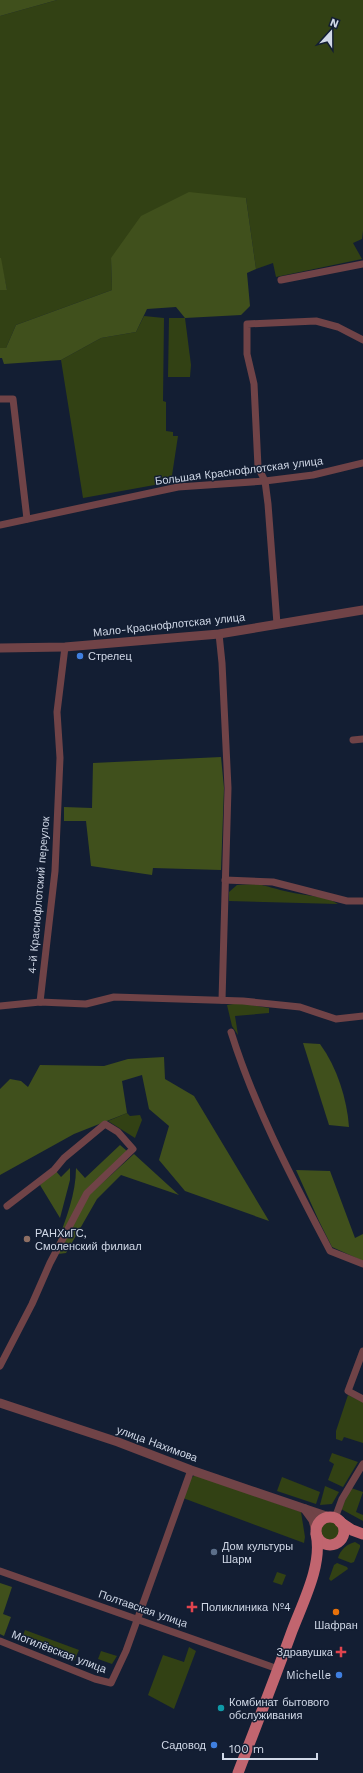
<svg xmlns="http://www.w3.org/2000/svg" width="363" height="1773" viewBox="0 0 363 1773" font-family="'Work Sans',sans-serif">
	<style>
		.green { fill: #324114 }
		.forest { fill: #40501c }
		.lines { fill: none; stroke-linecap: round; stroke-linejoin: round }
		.minor { stroke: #704347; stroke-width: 7 }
		.tertiary { stroke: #704347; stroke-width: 9 }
		.primary { stroke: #c1656f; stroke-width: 11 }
		.shop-dot { fill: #3f7fe0; stroke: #131e33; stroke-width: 1.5 }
		.education-dot { fill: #8d6e63; stroke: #131e33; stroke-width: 1.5 }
		.service-dot { fill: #5c6f8a; stroke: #131e33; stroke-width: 1.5 }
		.health-dot { fill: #e0444e; stroke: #131e33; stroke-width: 1.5 }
		.food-dot { fill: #e8710a; stroke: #131e33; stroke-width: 1.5 }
		.culture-dot { fill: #0f9aa8; stroke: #131e33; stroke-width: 1.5 }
		.labels { text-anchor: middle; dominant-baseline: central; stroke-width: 3; stroke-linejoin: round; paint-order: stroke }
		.street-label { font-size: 11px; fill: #d0d8e7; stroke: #131e33 }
		.poi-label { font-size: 11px; fill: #d0d8e7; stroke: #131e33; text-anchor: start }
	</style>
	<rect width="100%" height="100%" fill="#131e33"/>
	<g class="green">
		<polygon points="57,0 363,0 363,231 362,239 353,243 362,259 276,277 273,263 256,269 246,198 111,258 112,290 16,325 6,348 0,348 0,290 7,290 0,258 0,16"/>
		<polygon points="144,316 164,318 163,401 166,402 166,431 173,432 173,436 178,436 171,482 83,498 61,360 101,338 136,332"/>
		<polygon points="169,318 185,318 191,365 190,377 168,377"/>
		<path d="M255 884C267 885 277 890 289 892 304 896 325 895 338 904L229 901V892L237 885Z"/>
		<polygon points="240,1003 269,1008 269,1013 235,1016 238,1035 232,1026 227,1005"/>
		<polygon points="127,1113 130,1116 140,1115 142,1120 135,1138 108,1121"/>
		<polygon points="348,1395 363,1402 363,1443 344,1437 342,1441 336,1439 336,1431"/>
		<polygon points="332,1453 358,1462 343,1487 328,1480 334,1464 329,1461"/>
		<polygon points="195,1475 301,1512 305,1537 304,1543 183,1498 190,1479"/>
		<polygon points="282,1477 320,1492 316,1504 277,1491"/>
		<polygon points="325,1486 339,1492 332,1504 320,1505"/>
		<polygon points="351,1488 363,1492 356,1512 363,1515 363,1521 341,1509"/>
		<circle cx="330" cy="1531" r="9"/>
		<path d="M355 1542 360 1545V1547L354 1562 351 1563 338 1558C340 1550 347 1544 355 1542Z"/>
		<polygon points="337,1563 347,1567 348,1569 331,1581 329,1579 334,1565"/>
		<polygon points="277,1572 286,1575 282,1585 273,1582"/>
		<polygon points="25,1630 79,1650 74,1661 21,1641"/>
		<polygon points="189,1647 196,1651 174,1709 148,1695 163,1655 184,1662"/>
		<polygon points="101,1651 117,1656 112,1664 98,1659"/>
	</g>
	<g class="forest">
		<polygon points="0,0 57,0 0,16"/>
		<polygon points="189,192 246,198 256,269 247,273 250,306 241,315 185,318 176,307 147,309 136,332 101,338 61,360 4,364 2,358 0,358 0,348 6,348 16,325 112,290 111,258 141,216"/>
		<polygon points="0,258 1,258 7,290 0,290"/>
		<polygon points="221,757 224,788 221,870 153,868 152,875 91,866 86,821 64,821 64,807 92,808 93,763"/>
		<path d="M303 1043 320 1044C337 1067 347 1099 349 1127L329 1125Z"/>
		<polygon points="164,1057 165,1079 194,1096 269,1221 185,1191 159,1160 169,1126 149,1109 142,1075 122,1081 127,1113 74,1134 0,1175 0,1089 10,1079 21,1081 28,1087 40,1065 104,1066 128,1059"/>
		<path d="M120 1145 127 1151 85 1192 58 1243H57C66 1219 76 1194 76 1168L85 1178Z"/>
		<polygon points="134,1154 179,1195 121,1175 97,1199 66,1253 58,1254 88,1196"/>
		<polygon points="70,1168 70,1180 60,1218 40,1185 55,1170 61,1177"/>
		<polygon points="296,1170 330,1171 355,1238 363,1234 363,1261 332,1247 319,1221"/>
		<polygon points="0,1583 12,1587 3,1614 11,1617 4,1636 0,1634"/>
	</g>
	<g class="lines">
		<g class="minor">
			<polyline points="281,280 363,264"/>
			<polyline points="0,399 13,399 27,519"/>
			<polyline points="0,525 178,487 265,481 313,475 363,463"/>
			<polyline points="277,624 268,504 265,481 258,467 254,384 247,354 247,324 316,321 338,327 363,340"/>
			<polyline points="219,634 222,663 228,788 222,1000"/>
			<polyline points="353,740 363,739"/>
			<polyline points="225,880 273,882 347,901 363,901"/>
			<polyline points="40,1002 55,871 60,758 57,712 65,647"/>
			<polyline points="0,1006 40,1002 86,1004 114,997 243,1001 300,1007 336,1019 363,1016"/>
			<path d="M231 1032C255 1109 293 1180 330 1251L363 1264"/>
			<polyline points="363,1351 348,1391 363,1399"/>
			<polyline points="0,1366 32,1304 50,1263 87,1193 133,1149 118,1132 105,1124 64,1158 54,1170 7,1206"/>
			<polyline points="335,1518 342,1499 363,1464"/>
			<polyline points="0,1571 278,1669"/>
			<polyline points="0,1641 95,1679 111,1683 126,1651 191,1470"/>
		</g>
		<g class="tertiary">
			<polyline points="0,648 65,647 219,634 363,610"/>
			<polyline points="0,1403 118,1442 191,1470 329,1517"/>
			<polyline points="305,1509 313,1520 316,1531"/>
		</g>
		<g class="primary">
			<circle cx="330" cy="1531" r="14"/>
			<polyline points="340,1522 352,1530 363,1534"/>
			<path d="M238 1773C256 1726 275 1678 292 1631 303 1602 323 1564 316 1534"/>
		</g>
	</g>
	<g class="shop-dot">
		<circle cx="80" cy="656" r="4"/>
		<circle cx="339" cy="1675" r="4"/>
		<circle cx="214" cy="1745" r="4"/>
	</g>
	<circle class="education-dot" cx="27" cy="1239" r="4"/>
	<circle class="service-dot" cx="214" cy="1552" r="4"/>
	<g class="health-dot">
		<path d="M190 1601h4v4h4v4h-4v4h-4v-4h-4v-4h4z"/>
		<path d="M339 1646h4v4h4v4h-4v4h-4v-4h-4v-4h4z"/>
	</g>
	<circle class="food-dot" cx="336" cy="1612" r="4"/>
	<circle class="culture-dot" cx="221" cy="1708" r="4"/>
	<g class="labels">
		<g class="street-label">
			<text transform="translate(239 471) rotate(-7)">Большая Краснофлотская улица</text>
			<text transform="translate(169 625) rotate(-6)">Мало-Краснофлотская улица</text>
			<text transform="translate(39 895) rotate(-85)">4-й Краснофлотский переулок</text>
			<text transform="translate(157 1444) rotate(20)">улица Нахимова</text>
			<text transform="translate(143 1609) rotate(19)">Полтавская улица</text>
			<text transform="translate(59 1652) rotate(21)">Могилёвская улица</text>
		</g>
		<g class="poi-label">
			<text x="88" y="656">Стрелец</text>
			<text x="35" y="1233">РАНХиГС,<tspan x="35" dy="13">Смоленский филиал</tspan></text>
			<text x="222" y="1546">Дом культуры<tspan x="222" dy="13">Шарм</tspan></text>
			<text x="201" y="1607">Поликлиника №4</text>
			<text x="336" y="1625" text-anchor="middle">Шафран</text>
			<text x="333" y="1652" text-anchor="end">Здравушка</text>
			<text x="331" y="1675" text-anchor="end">Michelle</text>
			<text x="229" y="1702">Комбинат бытового<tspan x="229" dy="13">обслуживания</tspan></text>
			<text x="206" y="1745" text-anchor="end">Садовод</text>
		</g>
	</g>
	<g transform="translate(331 32) rotate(21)" stroke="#131e33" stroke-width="3" paint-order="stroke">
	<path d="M0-3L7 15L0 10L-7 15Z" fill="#d0d8e7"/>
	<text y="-6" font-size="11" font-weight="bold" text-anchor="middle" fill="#d0d8e7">N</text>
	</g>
	<path d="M223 1753v6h94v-6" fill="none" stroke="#d0d8e7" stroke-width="2"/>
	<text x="229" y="1753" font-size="12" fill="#d0d8e7" stroke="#131e33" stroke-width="3" paint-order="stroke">100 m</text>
</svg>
